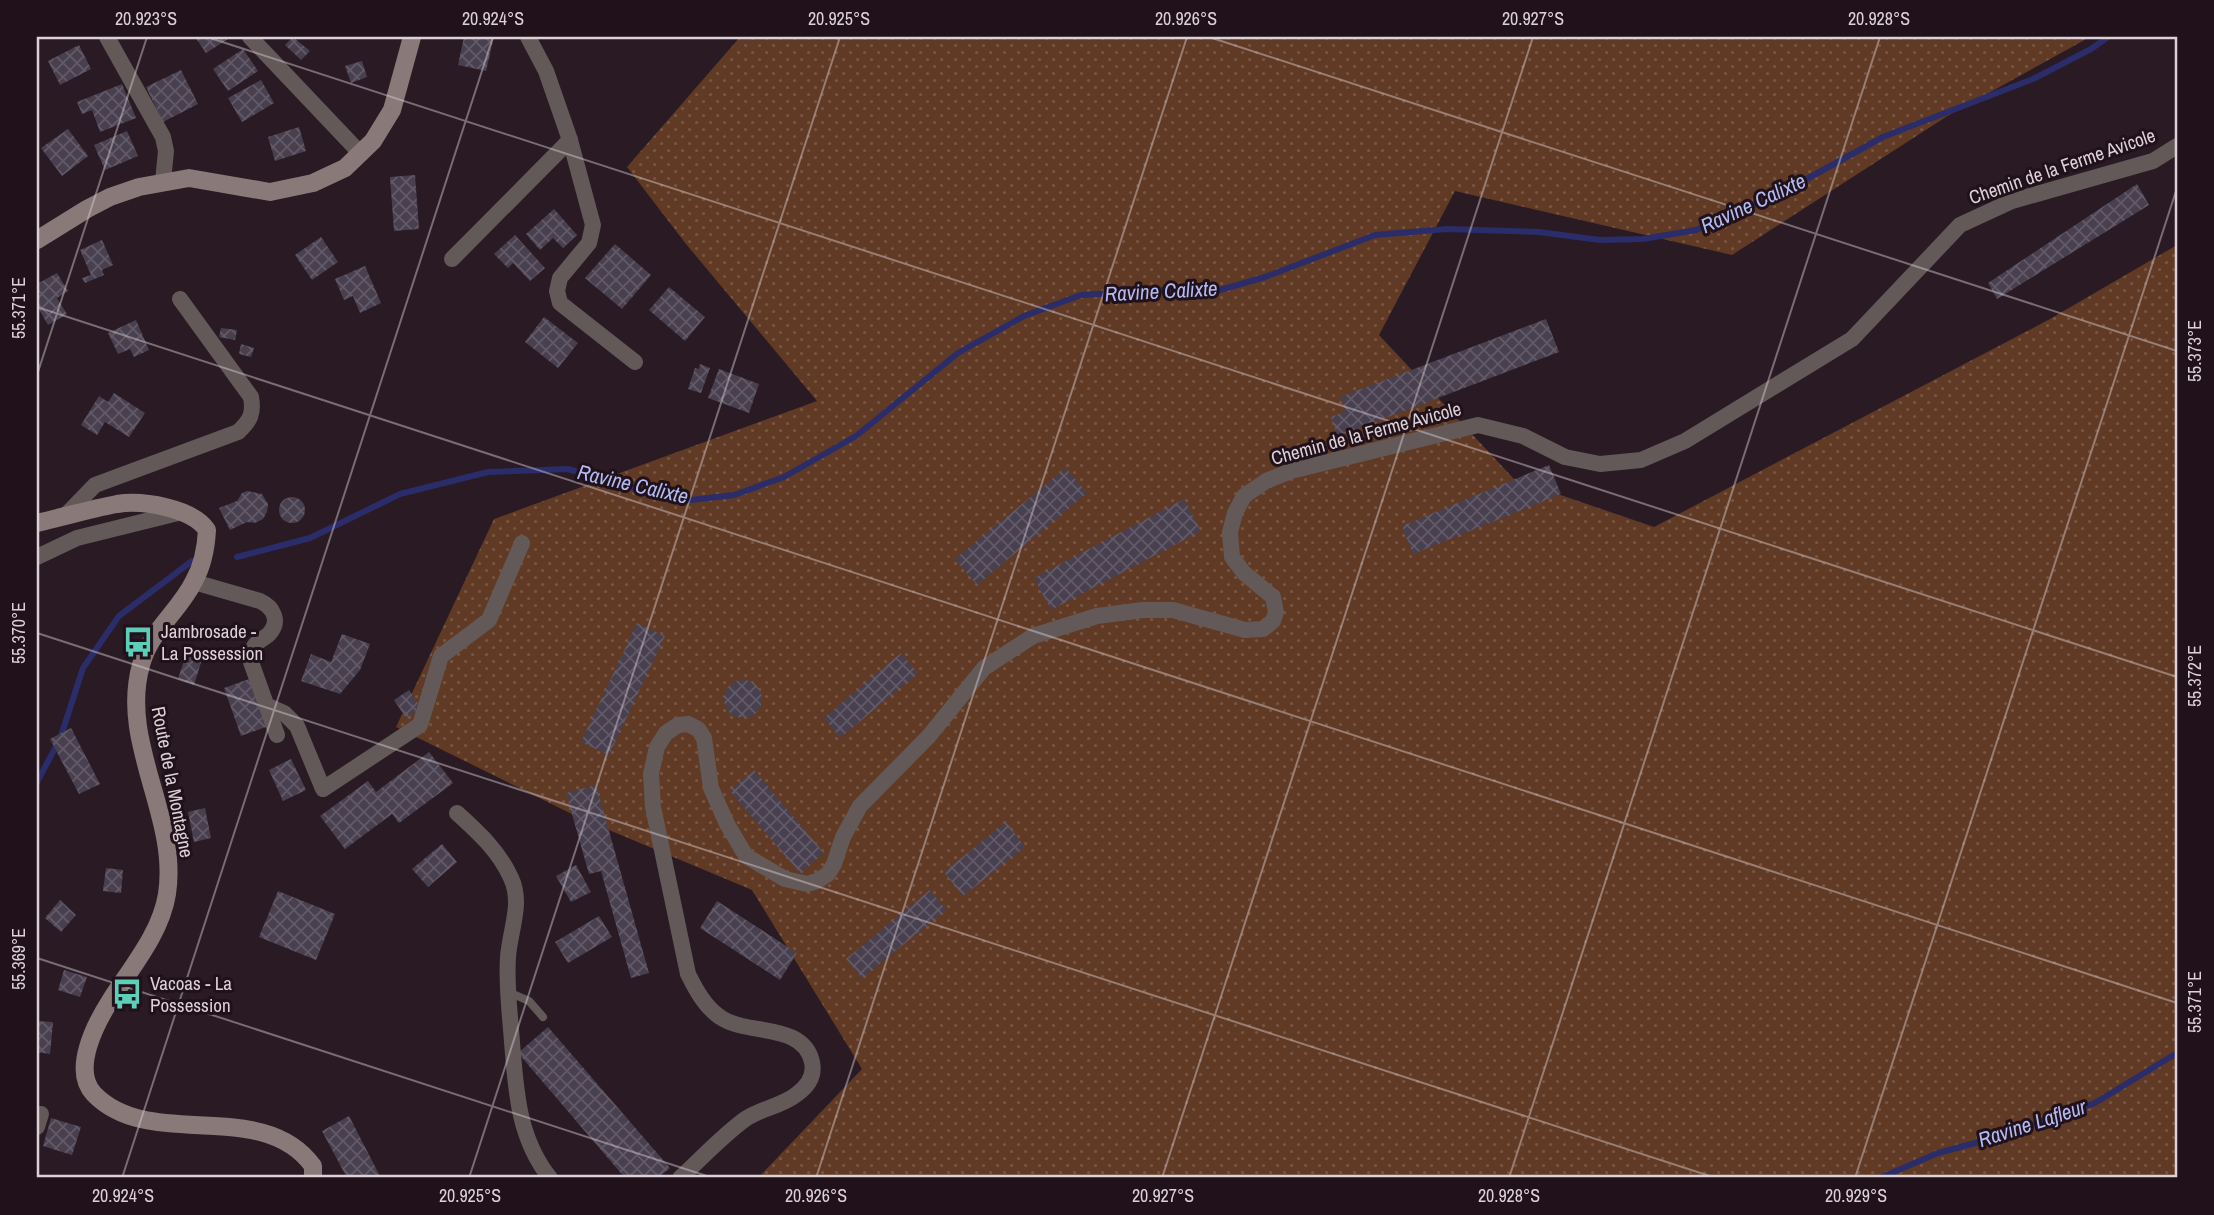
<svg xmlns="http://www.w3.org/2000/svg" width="2214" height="1215" viewBox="0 0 2214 1215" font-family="'Archivo Narrow',sans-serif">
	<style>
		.grass { fill: url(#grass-dots) }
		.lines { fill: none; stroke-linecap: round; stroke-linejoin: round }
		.stream { stroke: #2a2d69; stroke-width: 6 }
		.building { fill: url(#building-cross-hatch) }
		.lane { stroke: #635959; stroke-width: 8 }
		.street { stroke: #635959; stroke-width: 16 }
		.secondary { stroke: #897979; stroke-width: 18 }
		.ticks { fill: none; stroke: #dcd1d7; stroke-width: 2; stroke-opacity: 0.45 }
		.labels { text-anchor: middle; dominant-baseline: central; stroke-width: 6; stroke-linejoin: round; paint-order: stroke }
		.street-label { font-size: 19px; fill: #dcd1d7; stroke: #20111a }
		.poi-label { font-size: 19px; fill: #dcd1d7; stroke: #20111a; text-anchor: start }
		.water-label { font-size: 21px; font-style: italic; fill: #b2bbf3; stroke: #20111a }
		.neatline { fill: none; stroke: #dcd1d7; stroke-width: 2.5 }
		.ticks-label { font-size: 18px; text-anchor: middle; fill: #dcd1d7 }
	</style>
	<defs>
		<pattern id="grass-dots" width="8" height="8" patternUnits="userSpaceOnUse" patternTransform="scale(1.75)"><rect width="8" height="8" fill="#603a24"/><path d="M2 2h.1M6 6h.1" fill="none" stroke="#765543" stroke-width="1.8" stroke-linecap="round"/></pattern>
		<pattern id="building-cross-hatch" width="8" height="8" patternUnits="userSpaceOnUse" patternTransform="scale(1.75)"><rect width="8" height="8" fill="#483f4f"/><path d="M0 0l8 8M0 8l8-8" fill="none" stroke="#625a68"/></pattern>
	</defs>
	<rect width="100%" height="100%" fill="#2a1a24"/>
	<polygon class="grass" points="740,37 2090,37 1949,115 1732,255 1455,191 1379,335 1514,479 1654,527 2050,319 2177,245 2177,1178 758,1178 862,1069 752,890 578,817 396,727 494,519 817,401 686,244 627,167"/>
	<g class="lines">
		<g class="stream">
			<polyline points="237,557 310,538 400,494 488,472 568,469 652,493 691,500 734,495 784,477 856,436 958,353 1024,316 1081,295 1165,290 1213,292 1265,277 1375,235 1447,229 1539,232 1600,240 1643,239 1696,230 1785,191 1883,137 2033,79 2091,49 2108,37"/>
			<polyline points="37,782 60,739 83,668 119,616 192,561"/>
			<polyline points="1880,1178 1938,1153 1994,1138 2095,1103 2177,1053"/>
		</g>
	</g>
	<g class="building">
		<polygon points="195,37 227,37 228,39 206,53"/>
		<polygon points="293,37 310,51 301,60 285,45"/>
		<polygon points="464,37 494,37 486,71 458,65"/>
		<polygon points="79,45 91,69 60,85 48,61"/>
		<polygon points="243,49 258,71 228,91 213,69"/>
		<polygon points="362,61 367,77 351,83 345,66"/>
		<polygon points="181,70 198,104 163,122 146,87"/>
		<polygon points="261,80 274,103 242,122 228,98"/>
		<polygon points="122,84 136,118 100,132 92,110 82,114 77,102"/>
		<polygon points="299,127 306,151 275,161 268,137"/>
		<polygon points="68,129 88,156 62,176 41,148"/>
		<polygon points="127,131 138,156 105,170 94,145"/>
		<polygon points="415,175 419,229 394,231 390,177"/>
		<polygon points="2137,184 2149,205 1997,299 1988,283"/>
		<polygon points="554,209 577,235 563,248 553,238 540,250 526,234"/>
		<polygon points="515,235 545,268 530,281 513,263 508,268 494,254"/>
		<polygon points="321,237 338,262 312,280 295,255"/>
		<polygon points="102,240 113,265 102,270 104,275 85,283 82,278 91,275 80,250"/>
		<polygon points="615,244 651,275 622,309 585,278"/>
		<polygon points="365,266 381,303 360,313 353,296 344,300 335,279"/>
		<polygon points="57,273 68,291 57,298 67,314 48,325 37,306 37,284"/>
		<polygon points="669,287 705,317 685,341 649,310"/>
		<polygon points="544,317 578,343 558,368 525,342"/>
		<polygon points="1546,319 1559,352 1338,436 1331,417 1346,411 1340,397"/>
		<polygon points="136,320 149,350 134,357 130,349 118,354 108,333"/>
		<polygon points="221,328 237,330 235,340 219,337"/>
		<polygon points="241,344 254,348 251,357 239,354"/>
		<polygon points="700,364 710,368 701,393 688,389 695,368 699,369"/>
		<polygon points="719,369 759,384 749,413 708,398"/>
		<polygon points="114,393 145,413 129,437 105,422 97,435 81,425 99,396 108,402"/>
		<polygon points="1549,465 1561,494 1413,554 1402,526"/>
		<polygon points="1066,468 1087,493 977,585 955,559"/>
		<polygon points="247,491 262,494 268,504 267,512 263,519 255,523 247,522 230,530 219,508 237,501 242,493"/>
		<circle cx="292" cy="510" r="13"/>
		<polygon points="1184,499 1201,531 1051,610 1034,578"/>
		<polygon points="637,623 665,636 609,755 581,742"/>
		<polygon points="342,634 370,644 360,670 340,694 301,681 311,654 331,662"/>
		<polygon points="187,651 203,656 194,685 178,679"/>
		<polygon points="901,653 918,673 840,738 824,718"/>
		<polygon points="249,679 266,727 241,736 224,688"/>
		<circle cx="743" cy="699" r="19"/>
		<polygon points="409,690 421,708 406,718 394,700"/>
		<polygon points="71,728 100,784 79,794 50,739"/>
		<polygon points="429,752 453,783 399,823 392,814 345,849 320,816 368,781 376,792"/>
		<polygon points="291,759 306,790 283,801 269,770"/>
		<polygon points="754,770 824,853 800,873 730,791"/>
		<polygon points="596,785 649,973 631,978 601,871 589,874 566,793"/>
		<polygon points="205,808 211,838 194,842 188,812"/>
		<polygon points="1006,822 1025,847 963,896 944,872"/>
		<polygon points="442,844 457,862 428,887 412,869"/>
		<polygon points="576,865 591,892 571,902 556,876"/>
		<polygon points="106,868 123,870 121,893 103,891"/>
		<polygon points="930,890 946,910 862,978 846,959"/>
		<polygon points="278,891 335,914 316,960 259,937"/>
		<polygon points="60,900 76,915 61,932 45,918"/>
		<polygon points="717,901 797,953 780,980 700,928"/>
		<polygon points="599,916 612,937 568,963 555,942"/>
		<polygon points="64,970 87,977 80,997 58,990"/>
		<polygon points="37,1021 53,1022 50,1054 37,1052"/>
		<polygon points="548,1027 670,1168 658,1178 625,1178 518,1053"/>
		<polygon points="349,1116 381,1178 341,1178 346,1176 322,1131"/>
		<polygon points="51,1118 81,1127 72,1155 43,1146"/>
	</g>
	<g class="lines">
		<polyline class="lane" points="508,992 529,1001 543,1017"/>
		<g class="street">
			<polyline points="107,37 163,137 166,151 163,181"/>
			<polyline points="250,37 361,154"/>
			<polyline points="528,37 546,71 570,140 593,225 589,243 560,278 557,291 560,303 635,362"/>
			<polyline points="452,259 570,140"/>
			<path d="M65 516 95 485 238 432C250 421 254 414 251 397L180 299"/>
			<polyline points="37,557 77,538 182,512"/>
			<path d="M194 582 260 601C273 607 281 621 269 634 265 638 259 640 255 645 251 650 251 656 251 662L277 735"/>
			<polyline points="266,705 284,713 297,726 323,789 420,725 441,656 489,620 522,543"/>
			<path d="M457 813C478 832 499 851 511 878 523 903 510 930 508 957 506 985 510 1014 512 1042 516 1091 518 1138 550 1178"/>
			<polyline points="37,1127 41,1114"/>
			<path d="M680 1178C701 1159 721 1137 744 1120 760 1108 781 1107 797 1094 808 1086 815 1076 812 1062 803 1022 747 1036 720 1017 705 1007 696 990 688 974L653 807 651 774 657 747 666 733 678 725 688 724 698 729 704 738 711 788 727 824 746 856 785 879 807 884 817 881 828 874 834 864 843 837 860 806 929 736 984 668 1033 636 1097 616 1143 610H1173L1245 630 1263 629 1273 621 1276 612 1273 597 1244 573 1232 557 1230 532 1235 513 1244 496 1266 481 1291 471 1478 425 1523 436 1565 457 1600 464 1641 460 1685 441 1852 339 1960 225 2012 201 2153 161 2177 146"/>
		</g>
		<g class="secondary">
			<polyline points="37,240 87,209 110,197 139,187 189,178 270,192 313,183 345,168 373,141 392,110 412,37"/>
			<path d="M37 523C63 517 90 509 117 504 143 500 192 508 207 530 206 548 203 565 194 581 179 612 151 629 141 665 119 743 179 816 167 894 161 933 131 968 110 1001 96 1023 71 1070 94 1094 150 1152 262 1096 313 1166V1178"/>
		</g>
	</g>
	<path class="ticks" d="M207 37 2177 677M1209 37 2177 351M37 307 2177 1003M37 375 147 37M37 633 1716 1178M37 958 713 1178M122 1178 493 37M469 1178 840 37M816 1178 1187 37M1162 1178 1533 37M1509 1178 1880 37M1855 1178 2177 188"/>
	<defs>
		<g id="bus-bare" transform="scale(2.415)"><path d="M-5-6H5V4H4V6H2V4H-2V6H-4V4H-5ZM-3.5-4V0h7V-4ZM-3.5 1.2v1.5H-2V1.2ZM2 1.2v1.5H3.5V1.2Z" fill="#5dceb8" stroke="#20111a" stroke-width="2.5" paint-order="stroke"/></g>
	</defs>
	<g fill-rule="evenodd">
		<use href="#bus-bare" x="138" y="642"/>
		<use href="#bus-bare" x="127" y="994"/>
	</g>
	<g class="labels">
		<g class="street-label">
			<text transform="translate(2062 166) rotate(-19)">Chemin de la Ferme Avicole</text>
			<text transform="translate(1366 433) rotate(-15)">Chemin de la Ferme Avicole</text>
			<text transform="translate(173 782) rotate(79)">Route de la Montagne</text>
		</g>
		<g class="poi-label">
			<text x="161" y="631">Jambrosade -<tspan x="161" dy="22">La Possession</tspan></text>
			<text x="150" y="983">Vacoas - La<tspan x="150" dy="22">Possession</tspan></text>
		</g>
		<g class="water-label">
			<text transform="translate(1753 203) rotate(-25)">Ravine Calixte</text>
			<text transform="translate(1161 291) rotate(-3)">Ravine Calixte</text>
			<text transform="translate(633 484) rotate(13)">Ravine Calixte</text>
			<text transform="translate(2032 1123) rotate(-18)">Ravine Lafleur</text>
		</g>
	</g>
	<rect width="2214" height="1215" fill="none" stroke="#20111a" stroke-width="77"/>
	<rect x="38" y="38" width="2138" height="1138" class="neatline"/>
	<g class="ticks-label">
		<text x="146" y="25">20.923°S</text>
		<text x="493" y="25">20.924°S</text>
		<text x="839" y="25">20.925°S</text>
		<text x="1186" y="25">20.926°S</text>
		<text x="1533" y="25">20.927°S</text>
		<text x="1879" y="25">20.928°S</text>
		<text transform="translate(19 308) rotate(-90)" y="6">55.371°E</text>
		<text transform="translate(2195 351) rotate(-90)" y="6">55.373°E</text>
		<text transform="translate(19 633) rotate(-90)" y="6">55.370°E</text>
		<text transform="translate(2195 676) rotate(-90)" y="6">55.372°E</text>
		<text transform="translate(19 959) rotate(-90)" y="6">55.369°E</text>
		<text transform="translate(2195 1002) rotate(-90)" y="6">55.371°E</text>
		<text x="123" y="1202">20.924°S</text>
		<text x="470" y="1202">20.925°S</text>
		<text x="816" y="1202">20.926°S</text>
		<text x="1163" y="1202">20.927°S</text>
		<text x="1509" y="1202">20.928°S</text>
		<text x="1856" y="1202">20.929°S</text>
	</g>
</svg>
